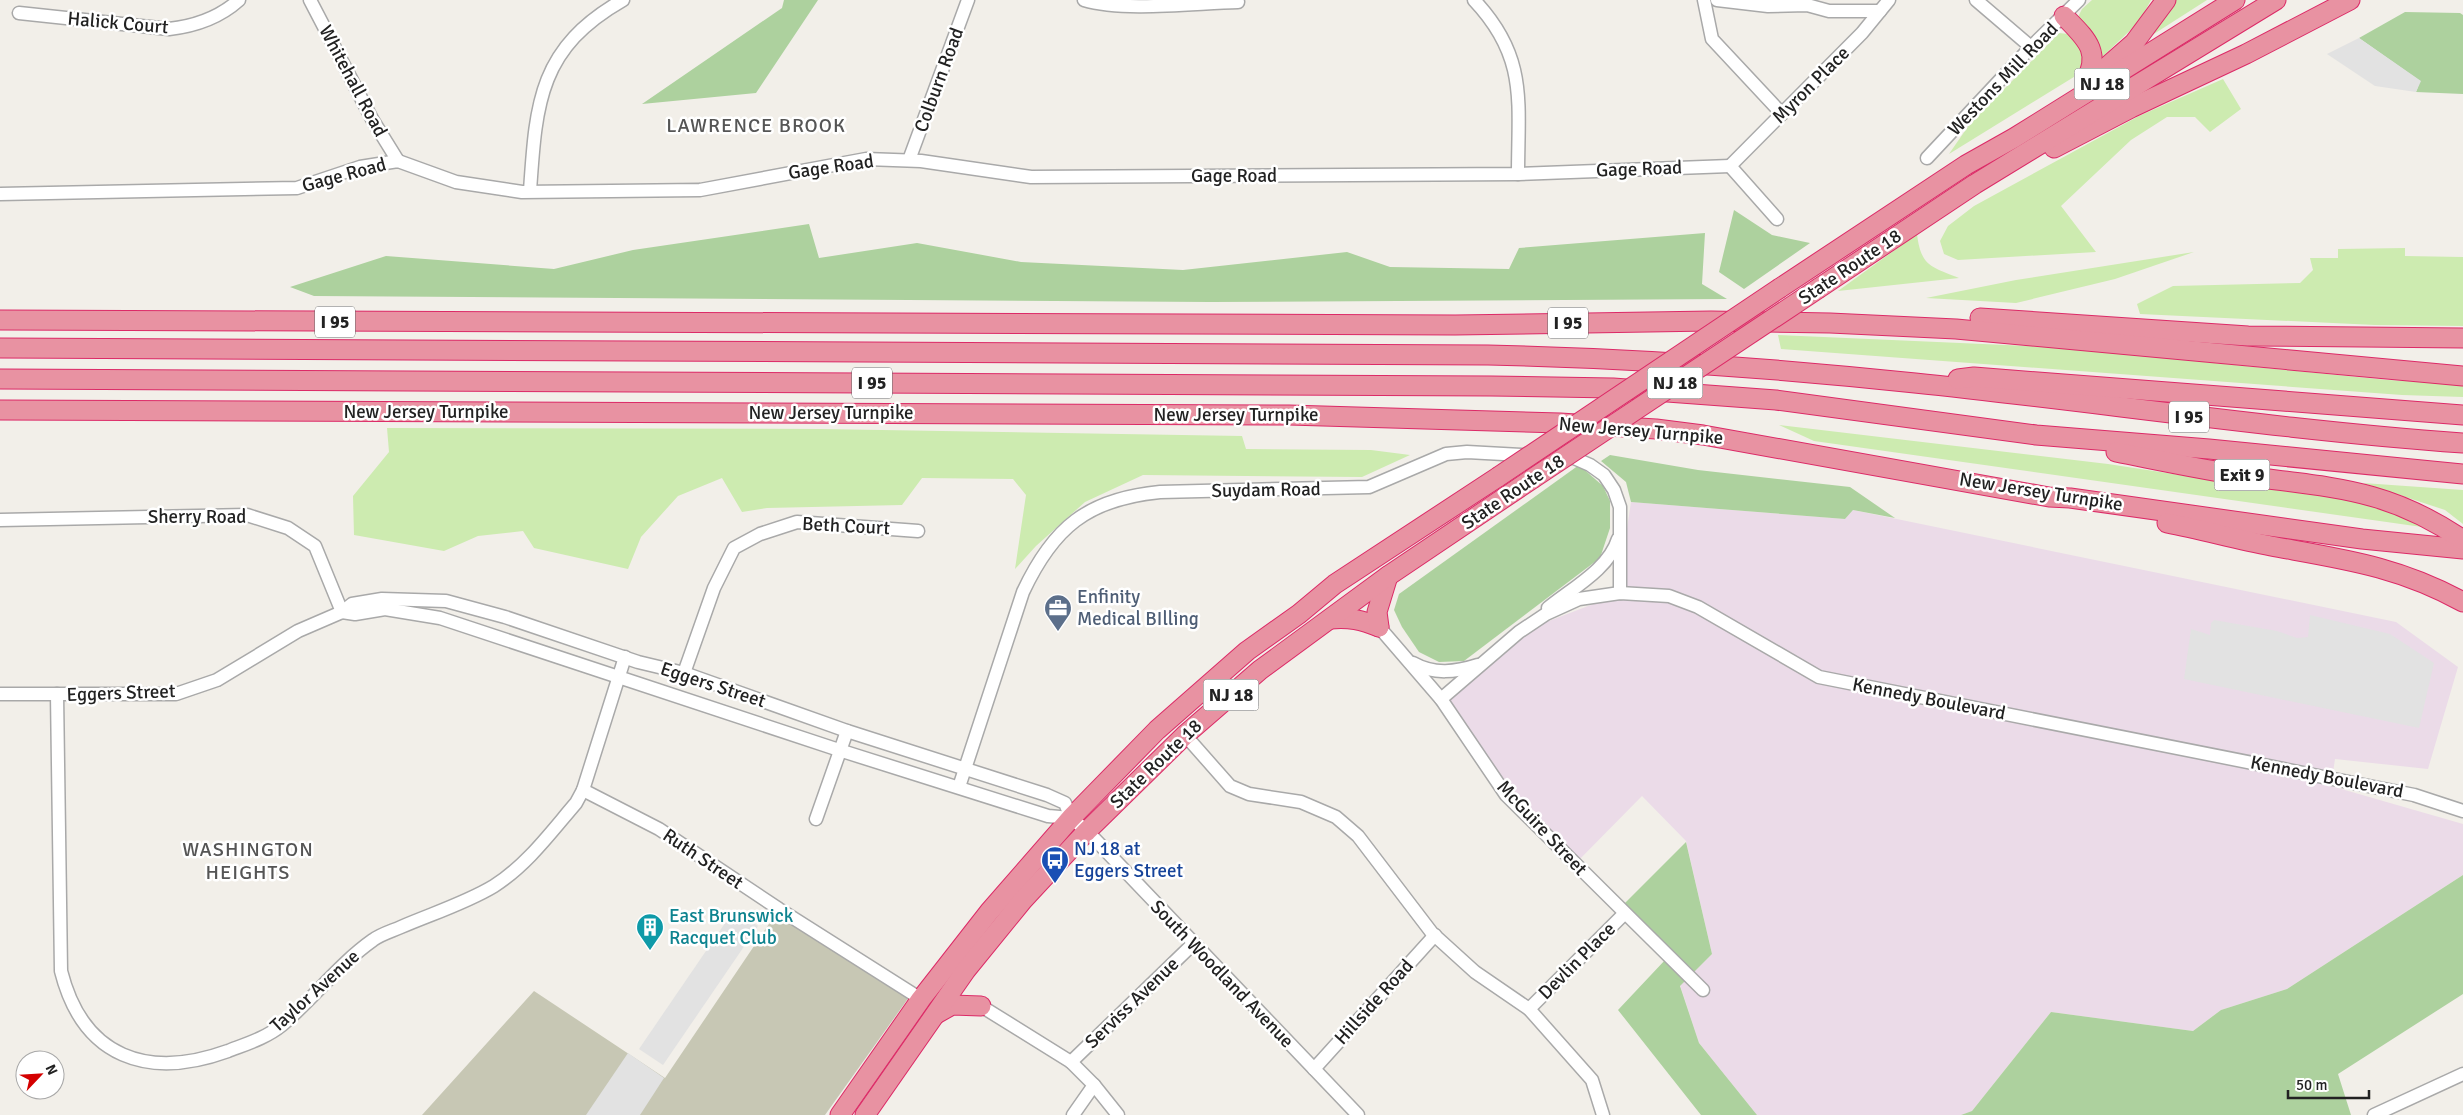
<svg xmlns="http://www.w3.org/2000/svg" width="2463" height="1115" viewBox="0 0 2463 1115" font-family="Signika,sans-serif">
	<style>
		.industrial { fill: #ebdbe8 }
		.construction { fill: #c7c7b4 }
		.grass { fill: #cdebb0 }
		.forest { fill: #add19e }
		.parking { fill: #e2e2e2 }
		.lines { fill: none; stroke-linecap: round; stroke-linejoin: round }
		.minor-casing { stroke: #a9a9a9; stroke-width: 15 }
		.highway-casing { stroke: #dc2a67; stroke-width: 21 }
		.minor { stroke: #fff; stroke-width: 12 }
		.highway { stroke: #e892a2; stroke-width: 19 }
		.highway-bridge-casing { stroke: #dc2a67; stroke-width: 21; stroke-linecap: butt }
		.highway-bridge { stroke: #e892a2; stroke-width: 19 }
		.labels { text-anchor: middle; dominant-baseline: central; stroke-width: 5; stroke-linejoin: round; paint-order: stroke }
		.shield { fill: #fff; stroke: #646464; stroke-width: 1 }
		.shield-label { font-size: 18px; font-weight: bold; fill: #222 }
		.street-label { font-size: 19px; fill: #222; stroke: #fff }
		.service-label { font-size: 19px; fill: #4e5e75; stroke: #fff; text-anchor: start }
		.transit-label { font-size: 19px; fill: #164399; stroke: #fff; text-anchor: start }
		.culture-label { font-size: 19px; fill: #0d838f; stroke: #fff; text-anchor: start }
		.neighbourhood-label { font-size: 20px; letter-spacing: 1px; fill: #555; stroke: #fff }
	</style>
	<rect width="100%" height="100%" fill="#f2efe9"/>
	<polygon class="industrial" points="1631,502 1845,519 1853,510 2396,622 2458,667 2428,769 2335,759 2331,786 2463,824 2463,875 2287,989 2221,1010 2193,1031 2051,1012 1972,1111 1961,1115 1757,1115 1699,1043 1680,985 1712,954 1686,841 1642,796 1575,864 1443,706 1528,629 1617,595"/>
	<polygon class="construction" points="779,909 912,993 825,1115 422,1115 534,991 665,1078"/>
	<g class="grass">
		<polygon points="2092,0 2151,0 2139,22 2101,58 2077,19 2082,9"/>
		<polygon points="2169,0 2207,0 2146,39"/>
		<polygon points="2059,33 2068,34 2088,49 2082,72 1949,154 1969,125"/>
		<polygon points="2223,79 2241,109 2210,132 2195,117 2167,117 2131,140 2061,206 2096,252 1958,260 1944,254 1940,241 1948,226 1974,206 2139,116"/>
		<path d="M1917 234C1921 267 1932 267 1959 278L1838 291Z"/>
		<polygon points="2405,248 2405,256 2463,257 2463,326 2375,325 2140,314 2137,304 2173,286 2300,283 2313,270 2310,258 2338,258 2338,249"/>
		<polygon points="2194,252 2115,279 2016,303 1926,298 2016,280"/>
		<polygon points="1778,335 2052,347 2388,380 2463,384 2463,397 2402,395 1781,349"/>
		<polygon points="1779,425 2108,464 2305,494 2364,500 2429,528 1814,441"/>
		<polygon points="387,428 821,429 1242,436 1246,449 1371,450 1410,455 1362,477 1143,475 1085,502 1036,546 1015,569 1026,495 1013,479 922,478 902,505 767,508 742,512 722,478 678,496 641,537 628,569 534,548 523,531 478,536 444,551 354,535 353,496 389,452"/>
		<polygon points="2363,483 2463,490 2463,524 2445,510"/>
	</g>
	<g class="forest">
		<polygon points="784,0 818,0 756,93 642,104 782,8"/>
		<polygon points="2405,12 2460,13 2463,15 2463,94 2416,92 2420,81 2359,38"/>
		<polygon points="1734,210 1772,235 1810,243 1744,289 1719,272"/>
		<polygon points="809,224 819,258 917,243 1021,262 1183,270 1347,252 1390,267 1509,269 1519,248 1705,233 1702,284 1727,299 1210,302 314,296 290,287 386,256 554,269 633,250"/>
		<polygon points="1610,455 1698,470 1850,487 1895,518 1853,510 1845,519 1631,502 1626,482 1601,461"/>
		<polygon points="1579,465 1603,486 1610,501 1610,528 1600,558 1464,661 1439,662 1419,652 1402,627 1394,610 1399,594"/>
		<polygon points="1686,842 1712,954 1680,986 1699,1043 1757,1115 1701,1115 1618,1010 1666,959 1618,910"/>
		<polygon points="2463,875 2463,994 2338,1074 2351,1115 1961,1115 1972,1111 2051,1012 2193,1031 2221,1010 2287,989"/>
	</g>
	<g class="parking">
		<polygon points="2359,38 2421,81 2416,92 2375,86 2327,54"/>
		<polygon points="2310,615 2390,634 2434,663 2419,728 2184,679 2191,629 2210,635 2211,623 2214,620 2277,631 2297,638 2308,637"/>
		<polygon points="734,910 758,926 663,1065 639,1049"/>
		<polygon points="628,1053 664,1078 640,1115 586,1115"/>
	</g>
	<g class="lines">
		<g class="minor-casing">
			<g id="minor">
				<polyline points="310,0 372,119 398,161"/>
				<path d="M1084 0C1124 12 1195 3 1238 2"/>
				<path d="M1474 0C1528 57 1518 102 1518 174"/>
				<polyline points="1704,0 1712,39 1782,114"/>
				<polyline points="1717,0 1768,6 1807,5 1829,11 1880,11"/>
				<polyline points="1976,0 2031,47"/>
				<path d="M19 13 169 29C196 26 219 18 239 0"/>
				<polyline points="1927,158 2031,47 2079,0"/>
				<polyline points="909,160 968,0"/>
				<polyline points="1730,166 1862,33 1889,0"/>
				<polyline points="1730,166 1777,219"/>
				<path d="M530 191C536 102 539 48 623 0"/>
				<polyline points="0,194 297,188 360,167 398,161 456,182 522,192 700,190 866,159 921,161 1031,177 1518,174 1730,166"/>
				<polyline points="0,520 247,515 288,528 315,546 342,612"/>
				<path d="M1548 608C1571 589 1609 569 1618 539"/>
				<polyline points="342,612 355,614 385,609 440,618 839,750 1048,816 1071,818 1087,831 1358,1115"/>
				<polyline points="1379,627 1441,699 1506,795 1703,990"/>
				<path d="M1413 663C1434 675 1456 672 1478 665"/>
				<polyline points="684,673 714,588 734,548 760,534 797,522 918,531"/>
				<polyline points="0,694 176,694 217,680 298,631 342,612 352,604 382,599 446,601 505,617 638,662 684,673 847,731 1047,795 1065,803 1071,818"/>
				<path d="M57 694 61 971C83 1058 148 1080 228 1051 246 1044 266 1038 282 1025 314 998 339 964 373 940 381 934 392 931 401 927 431 914 466 903 494 886 527 865 551 832 576 803L583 790 625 657"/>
				<polyline points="1441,699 1519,632 1546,614 1579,599 1620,593 1669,596 1698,607 1819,677 2414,795 2463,811"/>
				<polyline points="1185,735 1230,786 1249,794 1301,802 1336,817 1358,836 1432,933 1475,972 1529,1009 1592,1080 1603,1115"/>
				<path d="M959 787 1023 592C1053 528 1087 499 1160 492L1369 487 1446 454 1467 452 1574 458 1590 465 1604 475 1614 490 1620 507V593"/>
				<polyline points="583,790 659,829 779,909 921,999"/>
				<polyline points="816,819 847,731"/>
				<polyline points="981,1006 1071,1062 1094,1085 1118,1115"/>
				<polyline points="1529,1009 1624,914"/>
				<polyline points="1071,1062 1193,944"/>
				<polyline points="1314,1069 1435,935"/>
				<polyline points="1073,1115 1094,1085"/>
				<polyline points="2374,1115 2463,1074"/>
			</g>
		</g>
		<g class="highway-casing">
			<g id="highway">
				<path d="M2064 16C2084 37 2103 51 2085 82"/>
				<polyline points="2101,72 2134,43 2166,0"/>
				<polyline points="2054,148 2131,108 2246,54 2350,0"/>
				<polyline points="1780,288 1966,165 2014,138 2235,0"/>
				<polyline points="1819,288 1975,184 2276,0"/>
				<polyline points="1980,318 2248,336 2463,338"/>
				<polyline points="0,320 1455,325 1711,321 1830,323 1956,329 2463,376"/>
				<path d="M0 348 1488 355C1631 358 1773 368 1915 383 2098 402 2280 430 2463 443"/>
				<polyline points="0,379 1491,386 1613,388 1776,400 2036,435 2209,449 2463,474"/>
				<polyline points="1958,379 1974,377 2463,415"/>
				<polyline points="0,410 1289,415 1560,423 1656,429 1703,435 2049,497 2070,498 2362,539 2463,549"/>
				<path d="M2116 452C2157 460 2198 469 2239 475 2329 488 2384 486 2463 540"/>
				<path d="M2167 523C2202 530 2236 539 2271 546 2342 559 2398 566 2463 602"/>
				<path d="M1330 619C1349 617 1362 620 1379 627"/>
				<polyline points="1379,627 1377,612 1388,576"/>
				<polyline points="936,1014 952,1005 981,1006"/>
				<polyline points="840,1115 921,999 989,912 1071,818 1157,730 1247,651 1299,614 1335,584 1498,477"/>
				<polyline points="865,1115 966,970 1023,900 1087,831 1185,735 1260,670 1388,576 1532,479"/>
			</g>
		</g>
		<use href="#minor" class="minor"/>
		<use href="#highway" class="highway"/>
		<g class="highway-bridge-casing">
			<g id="highway-bridge">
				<polyline points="1498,477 1780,288"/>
				<polyline points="1532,479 1819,288"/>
			</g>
		</g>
		<use href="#highway-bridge" class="highway-bridge"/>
	</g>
	<defs>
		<g id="office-pin" transform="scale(1.4375)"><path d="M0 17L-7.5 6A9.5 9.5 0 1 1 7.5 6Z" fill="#5c6f8a" stroke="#fff"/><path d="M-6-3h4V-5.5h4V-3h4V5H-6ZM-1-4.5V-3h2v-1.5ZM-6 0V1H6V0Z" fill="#fff"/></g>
		<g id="bus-pin" transform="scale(1.4375)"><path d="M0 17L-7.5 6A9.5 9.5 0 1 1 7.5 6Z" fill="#1a4fb4" stroke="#fff"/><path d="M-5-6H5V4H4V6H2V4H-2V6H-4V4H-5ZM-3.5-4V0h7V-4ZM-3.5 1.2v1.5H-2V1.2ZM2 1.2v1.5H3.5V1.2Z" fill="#fff"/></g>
		<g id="building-pin" transform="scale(1.4375)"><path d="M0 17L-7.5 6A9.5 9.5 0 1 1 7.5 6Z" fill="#0f9aa8" stroke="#fff"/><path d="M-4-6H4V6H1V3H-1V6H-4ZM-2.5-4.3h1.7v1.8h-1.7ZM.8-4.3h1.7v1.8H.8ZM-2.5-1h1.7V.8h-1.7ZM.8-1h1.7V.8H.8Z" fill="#fff"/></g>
	</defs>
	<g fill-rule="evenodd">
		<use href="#office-pin" x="1058" y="608"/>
		<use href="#bus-pin" x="1055" y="860"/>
		<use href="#building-pin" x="650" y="927"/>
	</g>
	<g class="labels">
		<g class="shield">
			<rect x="2074.5" y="68.5" width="55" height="31" rx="4"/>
			<rect x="315" y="306.5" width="40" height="31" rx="4"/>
			<rect x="1548" y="307.5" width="40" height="31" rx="4"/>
			<rect x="852" y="367.5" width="40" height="31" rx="4"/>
			<rect x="1647.5" y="367.5" width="55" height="31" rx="4"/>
			<rect x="2169" y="401.5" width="40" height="31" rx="4"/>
			<rect x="2214.5" y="459.5" width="55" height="31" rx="4"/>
			<rect x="1203.5" y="679.5" width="55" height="31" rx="4"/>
		</g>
		<g class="shield-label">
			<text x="2102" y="84">NJ 18</text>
			<text x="335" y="322">I 95</text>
			<text x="1568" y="323">I 95</text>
			<text x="872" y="383">I 95</text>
			<text x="1675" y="383">NJ 18</text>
			<text x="2189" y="417">I 95</text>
			<text x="2242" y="475">Exit 9</text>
			<text x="1231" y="695">NJ 18</text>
		</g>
		<g class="street-label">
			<text transform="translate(118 23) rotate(5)">Halick Court</text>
			<text transform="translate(2003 79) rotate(-46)">Westons Mill Road</text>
			<text transform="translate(939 80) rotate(-70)">Colburn Road</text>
			<text transform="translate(353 81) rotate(62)">Whitehall Road</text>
			<text transform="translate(1811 85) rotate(-45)">Myron Place</text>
			<text transform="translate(831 167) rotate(-8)">Gage Road</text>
			<text transform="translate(1639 169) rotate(-2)">Gage Road</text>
			<text transform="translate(344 175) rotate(-15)">Gage Road</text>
			<text x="1234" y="176">Gage Road</text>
			<text transform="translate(1850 267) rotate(-34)">State Route 18</text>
			<text x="426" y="412">New Jersey Turnpike</text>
			<text x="831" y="413">New Jersey Turnpike</text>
			<text x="1236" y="415">New Jersey Turnpike</text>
			<text transform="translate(1641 431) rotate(5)">New Jersey Turnpike</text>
			<text transform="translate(1266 490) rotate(-1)">Suydam Road</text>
			<text transform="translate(1513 492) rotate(-34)">State Route 18</text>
			<text transform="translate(2041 492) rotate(9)">New Jersey Turnpike</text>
			<text x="197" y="517">Sherry Road</text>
			<text transform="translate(846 526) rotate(3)">Beth Court</text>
			<text transform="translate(713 685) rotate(18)">Eggers Street</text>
			<text transform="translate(121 693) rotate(-2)">Eggers Street</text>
			<text transform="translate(1929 699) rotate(11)">Kennedy Boulevard</text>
			<text transform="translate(1156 764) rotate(-44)">State Route 18</text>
			<text transform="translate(2327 777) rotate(11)">Kennedy Boulevard</text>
			<text transform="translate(1542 828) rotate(47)">McGuire Street</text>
			<text transform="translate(703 859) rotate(34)">Ruth Street</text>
			<text transform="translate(1577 961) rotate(-45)">Devlin Place</text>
			<text transform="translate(1222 974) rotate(46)">South Woodland Avenue</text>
			<text transform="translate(315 991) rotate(-42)">Taylor Avenue</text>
			<text transform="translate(1374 1002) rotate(-48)">Hillside Road</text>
			<text transform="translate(1132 1003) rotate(-44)">Serviss Avenue</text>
		</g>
		<g class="service-label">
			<text x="1077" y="597">Enfinity<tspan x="1077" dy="22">Medical BIlling</tspan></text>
		</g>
		<g class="transit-label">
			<text x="1074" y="849">NJ 18 at<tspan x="1074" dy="22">Eggers Street</tspan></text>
		</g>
		<g class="culture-label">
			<text x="669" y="916">East Brunswick<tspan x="669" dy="22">Racquet Club</tspan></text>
		</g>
		<g class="neighbourhood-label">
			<text x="756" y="125">LAWRENCE BROOK</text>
			<text x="248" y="849">WASHINGTON<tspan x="248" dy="23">HEIGHTS</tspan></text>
		</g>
	</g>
	<g transform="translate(40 1075) rotate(65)"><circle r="24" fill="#ffffff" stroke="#a7a7a7"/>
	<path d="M0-4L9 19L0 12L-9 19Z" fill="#d40000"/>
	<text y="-8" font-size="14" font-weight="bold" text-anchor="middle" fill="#222222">N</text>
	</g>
	<path d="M2288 1090v8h81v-8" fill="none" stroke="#222222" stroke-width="2.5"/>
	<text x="2296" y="1090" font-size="15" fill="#222222" stroke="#ffffff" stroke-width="4" paint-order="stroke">50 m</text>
</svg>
